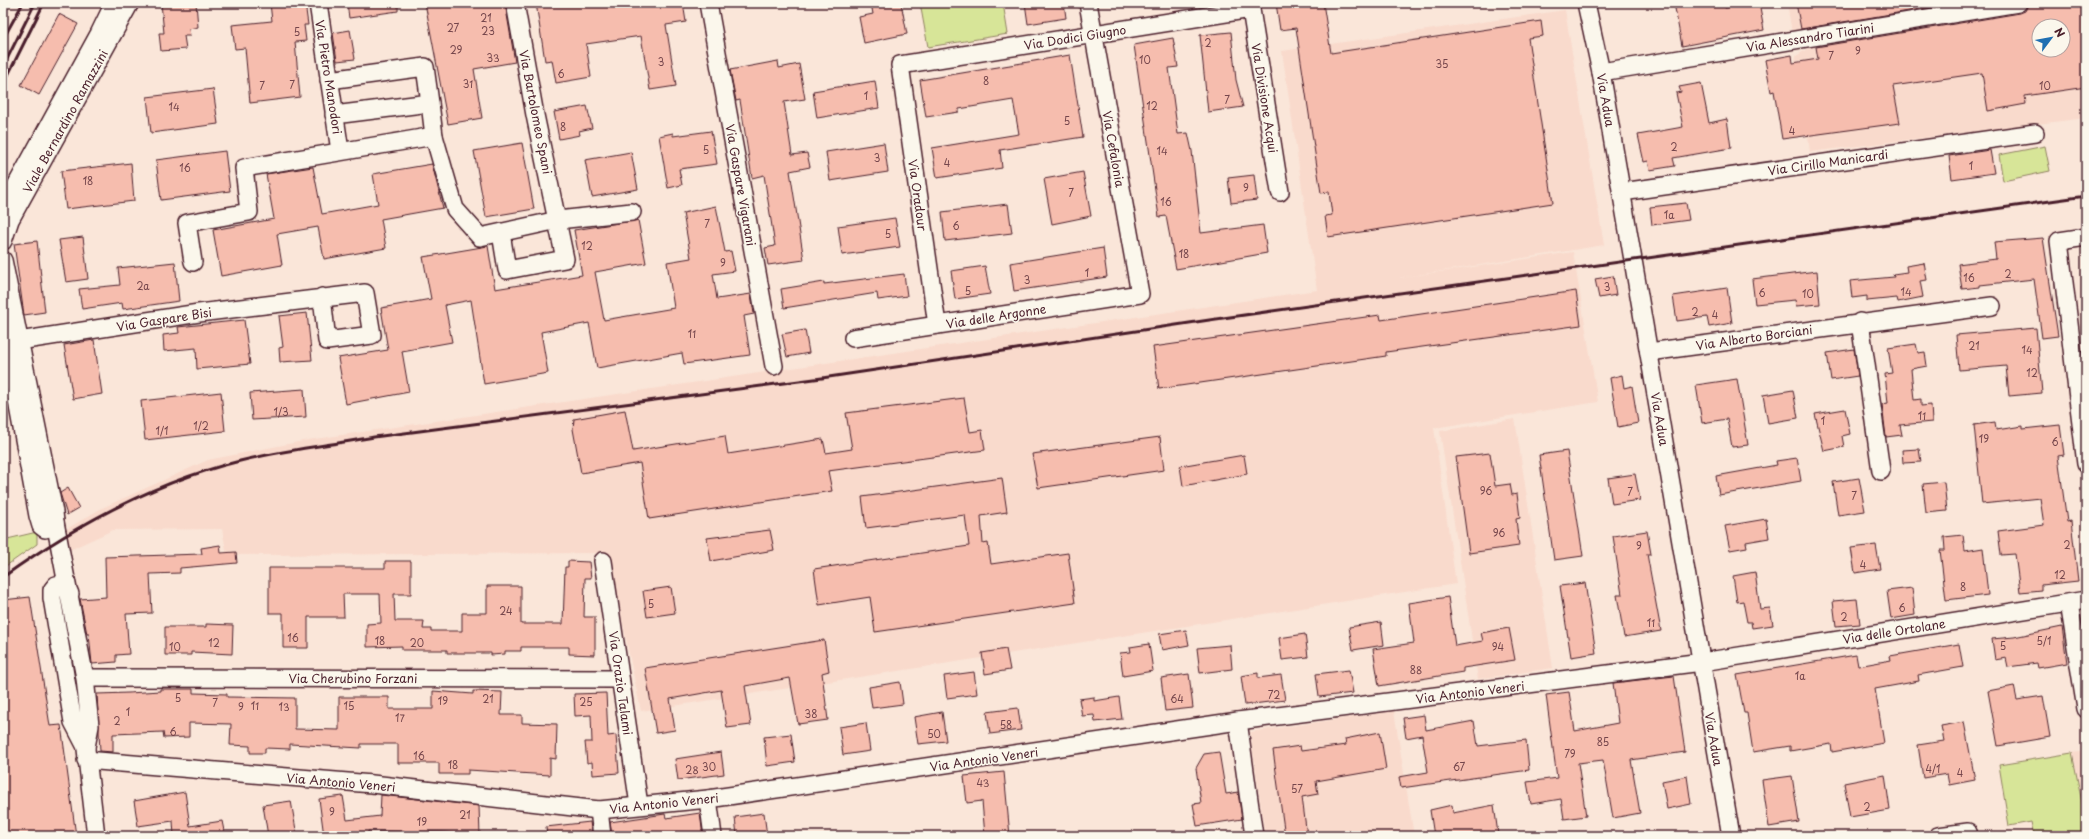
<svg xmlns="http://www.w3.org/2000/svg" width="2089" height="839" viewBox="0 0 2089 839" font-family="'Playpen Sans',sans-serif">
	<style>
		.built { fill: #f9dacc; fill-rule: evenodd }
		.green { fill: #d7e598; stroke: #908262 }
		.building { fill: #f6bdae; stroke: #4a1f2b; fill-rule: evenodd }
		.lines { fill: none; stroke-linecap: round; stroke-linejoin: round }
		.minor-casing { stroke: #4a1f2b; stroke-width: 20 }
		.minor { stroke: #fbf7ec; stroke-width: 17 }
		.rail { stroke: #4a1f2b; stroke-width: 3 }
		.labels { text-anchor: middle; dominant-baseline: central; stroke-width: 3; stroke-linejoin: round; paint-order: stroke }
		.number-label { font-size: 10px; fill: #75464c }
		.street-label { font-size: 12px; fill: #4a1f2b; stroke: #fbf7ec }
	</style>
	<rect width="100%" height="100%" fill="#fae6d9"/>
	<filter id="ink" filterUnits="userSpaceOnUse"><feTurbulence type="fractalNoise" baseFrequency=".025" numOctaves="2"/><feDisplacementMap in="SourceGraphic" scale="8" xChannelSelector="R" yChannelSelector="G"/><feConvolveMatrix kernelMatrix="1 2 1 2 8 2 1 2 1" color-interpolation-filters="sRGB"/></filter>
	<g filter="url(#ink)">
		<g class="built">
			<polygon points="1787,3 1967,3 1792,33"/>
			<path d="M2028 3H2086V118L1810 152 1802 92 1799 90 1795 62 1796 56 1815 44ZM2039 26H2063V50H2039Z"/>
			<polygon points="1565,10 1604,245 1399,278 1573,252 1598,402 1434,428 1456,584 641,711 608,553 227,555 222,529 113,530 63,553 55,536 102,508 208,460 308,440 1317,290 1282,51"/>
			<polygon points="1515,419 1553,668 1478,679 1440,431"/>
			<polygon points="1394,711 1414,836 1265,836 1250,732"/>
			<polygon points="2086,751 2086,822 2072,753"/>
		</g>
		<g class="green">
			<polygon points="920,3 1003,3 1008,34 928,47"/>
			<polygon points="2045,146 2050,171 2003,181 1999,155"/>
			<polygon points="37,532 37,544 3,568 3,540"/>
			<polygon points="2072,753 2086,822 2086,836 2034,836 2031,822 2009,826 1999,765"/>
		</g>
		<g class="building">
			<polygon points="161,3 196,3 198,27 189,29 190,36 184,36 186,49 161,51 159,33 164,33"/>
			<polygon points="270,3 305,3 308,25 304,25 306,41 295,42 300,97 250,103 245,48 235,49 232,25 272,21"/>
			<polygon points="347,3 398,3 398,11 349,18"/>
			<polygon points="425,3 505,3 515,62 474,69 482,118 448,124"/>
			<polygon points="536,3 683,3 686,22 666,25 676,86 650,90 641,36 586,44 591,77 556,83 552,60 545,61"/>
			<polygon points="871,3 901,3 907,34 864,43 859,17 873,14"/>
			<polygon points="1025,3 1064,3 1066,18 1028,24"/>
			<polygon points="1276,3 1323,3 1331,53 1541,21 1543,36 1528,38 1553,203 1328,237 1325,216 1332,215 1329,192 1321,193 1296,28 1280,30"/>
			<polygon points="1674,3 1724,3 1725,8 1759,3 1764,30 1682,46"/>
			<polygon points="1796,3 1957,3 1801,29"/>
			<path d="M2041 3H2086V87L2025 96 2026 104 1988 111 1982 73 1893 86 1900 123 1782 139 1774 91 1771 92 1765 60 1792 55 1793 63 1818 59 1816 47 2020 13 2025 11 2028 5ZM2039 26H2063V50H2039Z"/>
			<polygon points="59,14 78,24 39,95 21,85"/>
			<polygon points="350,30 355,59 337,61 333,33"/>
			<polygon points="1231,32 1236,80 1243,107 1208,112 1200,35"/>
			<polygon points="1173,38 1178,67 1169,68 1178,134 1188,133 1192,151 1201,233 1263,225 1267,253 1176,269 1166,216 1159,217 1134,45"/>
			<polygon points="1070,55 1083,137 1000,150 1002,168 937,178 932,148 1019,134 1013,100 959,109 959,112 926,117 920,80"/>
			<polygon points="778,61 779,68 799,64 805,99 784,102 792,155 807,153 810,167 790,171 804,260 768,265 765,248 775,246 764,175 752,178 740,100 736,101 730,70"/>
			<polygon points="875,81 879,108 817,118 813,91"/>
			<polygon points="1701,83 1709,123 1727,119 1731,148 1673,158 1675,166 1650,170 1648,161 1644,162 1638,135 1683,127 1676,93 1681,92 1679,87"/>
			<polygon points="213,89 218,124 151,133 147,97"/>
			<polygon points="587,106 592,128 579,131 580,135 559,139 554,112"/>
			<polygon points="711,131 717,164 679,169 682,185 668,188 659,136 673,133 673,136"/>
			<polygon points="522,143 534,209 486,217 474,151"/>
			<polygon points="884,143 888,172 830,181 826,152"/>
			<polygon points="1990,150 1994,173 1952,179 1949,156"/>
			<polygon points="225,151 230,191 161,200 156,160"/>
			<polygon points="631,152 638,189 592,197 585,160"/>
			<polygon points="131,163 134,201 66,209 61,171"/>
			<polygon points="432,164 443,208 381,219 386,248 324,259 318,227 277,234 282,265 221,276 213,230 274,219 266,174 313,167 322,214 378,204 373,174"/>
			<polygon points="1083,172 1091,216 1052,224 1044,179"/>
			<polygon points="1254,175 1257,200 1231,203 1228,178"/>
			<polygon points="1686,203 1689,220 1652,225 1650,207"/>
			<polygon points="1008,204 1012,233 945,241 942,212"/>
			<polygon points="716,206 725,252 731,251 735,271 713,274 717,299 751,294 754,314 744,316 750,355 684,364 682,353 597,368 589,323 541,332 548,373 484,384 471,300 445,305 452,342 402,351 409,392 346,404 338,358 388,350 381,308 431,299 423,257 488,246 495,289 532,283 582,275 574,230 638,220 646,263 595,272 604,320 674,308 667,262 691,258 683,213"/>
			<polygon points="895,218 900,247 842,255 838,226"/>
			<polygon points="83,237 88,279 66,282 59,240"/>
			<polygon points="2043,238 2058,336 2042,338 2034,279 1980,285 1980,287 1962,289 1958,264 1996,259 1994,242"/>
			<polygon points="37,241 45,312 24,315 14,244"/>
			<polygon points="1103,248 1107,277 1014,291 1010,263"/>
			<polygon points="175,262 179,301 123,309 122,303 82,309 79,289 120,285 118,268"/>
			<polygon points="1924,263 1927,280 1920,281 1923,297 1898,302 1897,298 1867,301 1867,296 1852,298 1850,281 1894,277 1893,274 1907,272 1906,266"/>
			<polygon points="985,266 990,294 955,299 951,271"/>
			<polygon points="1817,271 1820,304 1796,306 1795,300 1755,304 1752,279"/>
			<polygon points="904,274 907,296 878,300 877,293 784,308 781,289 824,282 824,284"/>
			<polygon points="1613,276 1616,295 1599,298 1595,279"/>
			<polygon points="1727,288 1732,323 1709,327 1707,317 1677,321 1673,296"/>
			<polygon points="1576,291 1581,325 1386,352 1386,356 1159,389 1153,347 1380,315 1381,320"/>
			<polygon points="307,313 312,360 280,362 279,348 283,347 279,316"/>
			<polygon points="244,320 250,364 197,369 196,348 164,351 163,335 179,333 178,327"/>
			<polygon points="2036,328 2042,393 2009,396 2006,366 1959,370 1956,335"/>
			<polygon points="805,330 809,353 787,357 782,334"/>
			<polygon points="94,340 102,394 73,399 64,345"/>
			<polygon points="1916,344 1918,353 1925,352 1927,366 1911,369 1914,400 1921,399 1921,406 1931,405 1932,422 1900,425 1902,435 1886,437 1882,404 1888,403 1885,374 1892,373 1888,348"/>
			<polygon points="1854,349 1858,376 1831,380 1827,353"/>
			<polygon points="1622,375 1624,388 1632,386 1638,423 1618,427 1610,378"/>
			<polygon points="1737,379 1748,445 1732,447 1727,419 1702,423 1696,385"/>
			<polygon points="304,389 306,417 252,420 250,393"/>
			<polygon points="1793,390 1798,418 1768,423 1763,395"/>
			<polygon points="221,392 225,431 145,440 141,401"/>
			<polygon points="964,398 970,432 982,430 985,450 828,471 832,491 649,519 640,463 581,473 573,429 574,419 625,410 633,451 725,436 728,454 823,439 826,453 852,449 846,413"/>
			<polygon points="1845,409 1850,434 1842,436 1844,447 1824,451 1815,414"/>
			<polygon points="1995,422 1996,430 2023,426 2023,429 2060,425 2064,455 2058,456 2067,522 2071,521 2078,581 2041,585 2041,590 2020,592 2015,554 2001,555 1998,531 2044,525 2040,498 1982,504 1974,425"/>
			<polygon points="1160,437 1164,470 1038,488 1032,454"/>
			<polygon points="1919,449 1921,462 1903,463 1902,450"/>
			<polygon points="1567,451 1583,556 1554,560 1539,455"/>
			<polygon points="1490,453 1495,486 1510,484 1512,495 1517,494 1520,518 1516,519 1519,546 1469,553 1456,457"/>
			<polygon points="1244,455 1247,474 1183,486 1180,466"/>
			<polygon points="1797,458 1801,481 1719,495 1716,476 1777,465 1776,461"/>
			<polygon points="1635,474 1640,500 1612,504 1608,478"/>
			<polygon points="1002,478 1007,512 981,516 983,544 988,543 991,564 1068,553 1075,603 875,632 870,597 819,605 814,569 969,546 965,515 866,528 862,497"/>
			<polygon points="1859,478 1865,511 1838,515 1833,482"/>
			<polygon points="1944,482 1947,511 1926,513 1923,484"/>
			<polygon points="68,488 79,508 67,515 60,493"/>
			<polygon points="1766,519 1769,538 1746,542 1747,547 1730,550 1725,526"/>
			<polygon points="770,530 774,550 711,561 707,538"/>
			<polygon points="1647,531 1651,554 1647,554 1661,631 1624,637 1617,595 1622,595 1613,536"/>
			<polygon points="1963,535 1965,551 1983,548 1988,595 1946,600 1940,550 1945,550 1944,537"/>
			<polygon points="220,545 221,553 236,552 237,563 180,568 180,573 150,574 152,613 126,614 129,654 116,655 116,662 92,664 89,634 87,634 80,599 106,597 105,557 202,554 201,548"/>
			<polygon points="1876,545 1880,569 1855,573 1851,548"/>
			<polygon points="385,561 411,561 411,594 394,594 395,621 424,621 423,629 431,629 431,631 462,631 462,613 487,613 487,586 521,586 521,624 563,624 565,567 568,567 568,561 589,562 591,578 585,578 584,617 595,617 595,655 569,654 569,647 521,647 521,651 505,651 505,654 491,655 491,653 447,653 447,650 402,650 402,646 367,647 367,624 381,623 380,594 343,594 344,617 308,617 308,648 283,648 283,613 269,613 269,568 385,568"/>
			<polygon points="1755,572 1760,609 1770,608 1773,625 1752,628 1751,622 1747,622 1743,601 1737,602 1733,576"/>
			<polygon points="1585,583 1596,653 1571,657 1560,586"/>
			<polygon points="671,587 675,613 647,617 643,591"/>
			<polygon points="1912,588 1915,615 1891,619 1887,591"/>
			<polygon points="30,597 50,726 61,725 76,836 3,836 3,600"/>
			<polygon points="1448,597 1455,646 1483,641 1481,633 1509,628 1515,660 1463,668 1463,672 1379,686 1373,649 1414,643 1409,603"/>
			<polygon points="1857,599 1860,624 1836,626 1833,601"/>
			<polygon points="1381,622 1384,645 1353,650 1349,627"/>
			<polygon points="206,624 233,625 232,654 191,652 191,655 165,655 165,627 206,627"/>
			<polygon points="2062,627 2067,663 2038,668 2037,663 2008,667 2006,658 1995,660 1992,639 2014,637"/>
			<polygon points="1186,630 1189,645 1162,650 1159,634"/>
			<polygon points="1305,634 1308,657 1282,660 1279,638"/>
			<polygon points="824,640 829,671 822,673 828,720 798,724 790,678 745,686 751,725 727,728 721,690 670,699 675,730 656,733 645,668"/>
			<polygon points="1149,644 1153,671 1123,676 1120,653 1131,652 1130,647"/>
			<polygon points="1959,644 1963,667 1918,675 1919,681 1875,689 1884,743 1832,752 1831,744 1790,751 1790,746 1753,752 1747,713 1744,713 1737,675 1856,655 1858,666 1891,660 1890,656"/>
			<polygon points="1230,645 1232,669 1200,673 1197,648"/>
			<polygon points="1006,649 1010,670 985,674 982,653"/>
			<polygon points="1349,670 1353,693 1319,697 1316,674"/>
			<polygon points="974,672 977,694 947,698 944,676"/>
			<polygon points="1258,673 1258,678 1281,675 1285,700 1245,705 1241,676"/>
			<polygon points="1189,674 1193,708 1165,711 1161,678"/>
			<polygon points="1674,676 1685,752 1631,760 1640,813 1613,818 1603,760 1578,763 1586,816 1564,819 1561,799 1531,804 1527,782 1557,778 1546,695 1569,692 1575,731 1618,723 1613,683"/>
			<polygon points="900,682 903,704 872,708 869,687"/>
			<polygon points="2014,686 2017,700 2043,696 2050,737 1998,746 1988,691"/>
			<polygon points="160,689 193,689 193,693 227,694 227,697 295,698 295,729 339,730 339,697 389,697 389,709 433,709 433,691 473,694 473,691 502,692 501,715 522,715 522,723 557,724 556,759 550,758 550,775 468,770 468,774 439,774 439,763 398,763 398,744 361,744 361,748 290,744 290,749 265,748 265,753 250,753 250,746 230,745 231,724 189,723 189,737 164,738 163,732 113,734 113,752 100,751 97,694 129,693 160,691"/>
			<polygon points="606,693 608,736 616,735 619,773 593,775 592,762 587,763 585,742 592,742 591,715 575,716 574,694"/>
			<polygon points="1094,697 1094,701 1119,697 1122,719 1095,722 1094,715 1082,716 1079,699"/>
			<polygon points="1018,708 1021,730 990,734 987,712"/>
			<polygon points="942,712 946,741 918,744 914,717"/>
			<polygon points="1424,715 1426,730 1474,721 1478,746 1526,740 1529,770 1401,788 1399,777 1428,772 1422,735 1406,738 1403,718"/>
			<polygon points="1964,722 1975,780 1949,785 1947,774 1923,778 1918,745 1944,741 1941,726"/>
			<polygon points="866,723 870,751 843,755 839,727"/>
			<polygon points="1380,732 1386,769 1316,781 1318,794 1302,797 1307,836 1285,836 1273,750 1300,746 1301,751 1346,745 1345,739"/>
			<polygon points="791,734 795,762 767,766 764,737"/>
			<polygon points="721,752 724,774 678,780 675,759"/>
			<polygon points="1219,752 1226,794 1238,792 1242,819 1197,826 1193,804 1201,803 1196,768 1204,754"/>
			<polygon points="1004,772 1010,836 985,836 982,801 967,803 964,776"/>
			<polygon points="1885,775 1890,810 1850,817 1844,783"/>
			<polygon points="1687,776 1691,804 1667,809 1662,781"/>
			<polygon points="1792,776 1799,822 1769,827 1762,780"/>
			<polygon points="185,792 190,826 222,821 225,836 174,836 173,821 138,826 134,801"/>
			<polygon points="381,795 479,806 480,836 456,836 456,833 443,832 368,831 368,836 324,836 319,799 343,796 347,820 380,816"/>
			<polygon points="291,801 297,836 268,836 263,805"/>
			<polygon points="1452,805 1453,813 1494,805 1498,834 1478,836 1434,836 1430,810"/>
			<polygon points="700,813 703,836 612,836 610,822 665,814 666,818"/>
			<polygon points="764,813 767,836 737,836 735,817"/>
			<polygon points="590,822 592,836 547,836 546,827"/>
		</g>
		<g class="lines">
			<g class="minor-casing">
				<g id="minor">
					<polyline points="318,3 340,151"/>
					<polyline points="708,3 774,366"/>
					<polyline points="1250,3 1280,192"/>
					<polyline points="1586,3 1601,72 1731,836"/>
					<polyline points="1601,72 2018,3"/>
					<polyline points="329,80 425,67 430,103 334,115"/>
					<polyline points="430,103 434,136"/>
					<polyline points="1622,192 2035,133"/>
					<polyline points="7,202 99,34 114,3"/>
					<polyline points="501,233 507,270 565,259 535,115 515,3"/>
					<polyline points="2086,237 2059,241 2086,464"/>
					<polyline points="3,241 10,220 130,3"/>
					<polyline points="3,260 54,512 55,522 52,527 45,529 41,526 38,516 3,324"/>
					<polyline points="193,262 187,223 249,212 244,168 434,136 455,209 480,237 558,220 632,212"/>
					<polyline points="1860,322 1881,471"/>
					<polyline points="937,325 900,65 1251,9"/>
					<polyline points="853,338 1140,294 1088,3"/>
					<polyline points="6,343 199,313 365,293 372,335 327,341 322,297"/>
					<polyline points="1649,352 1992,306"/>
					<polyline points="55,522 85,678 90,726 86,747 73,722 52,598 52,590 56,585 62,584 67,587 70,594"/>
					<polyline points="603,561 639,805"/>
					<polyline points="2069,603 2086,709"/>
					<polyline points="85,678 620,679"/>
					<polyline points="1238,721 1254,836"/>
					<polyline points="86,749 96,836"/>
					<polyline points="86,760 372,784 599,810 708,799 1238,721 1702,662 2086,600"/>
					<polyline points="708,799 713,836"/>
					<polyline points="599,810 602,836"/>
					<polyline points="1938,836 1968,832 1969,836"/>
				</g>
			</g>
			<use href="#minor" class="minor"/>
			<g class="rail">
				<polyline points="3,39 23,3"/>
				<polyline points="3,67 35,3"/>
				<polyline points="3,85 44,3"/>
				<path d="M3 577C74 526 154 482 240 461 284 450 330 445 374 437L822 378 1216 319 2086 196"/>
			</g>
		</g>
	</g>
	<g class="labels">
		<g class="number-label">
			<text x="486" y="17">21</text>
			<text x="453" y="27">27</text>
			<text x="488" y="30">23</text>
			<text x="297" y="31">5</text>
			<text x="1208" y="42">2</text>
			<text x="456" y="49">29</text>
			<text x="1858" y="50">9</text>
			<text x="1831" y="55">7</text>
			<text x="493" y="57">33</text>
			<text x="1145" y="59">10</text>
			<text x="661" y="61">3</text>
			<text x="1442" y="63">35</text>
			<text x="561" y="73">6</text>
			<text x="986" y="80">8</text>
			<text x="468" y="83">31</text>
			<text x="292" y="84">7</text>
			<text x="262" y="85">7</text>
			<text x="2045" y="85">10</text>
			<text x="866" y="95">1</text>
			<text x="1227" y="99">7</text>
			<text x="1152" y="105">12</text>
			<text x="174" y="106">14</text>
			<text x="1067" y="120">5</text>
			<text x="563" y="126">8</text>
			<text x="1792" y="130">4</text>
			<text x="1674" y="146">2</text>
			<text x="706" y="149">5</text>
			<text x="1162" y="150">14</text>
			<text x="877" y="157">3</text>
			<text x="947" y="162">4</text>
			<text x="1971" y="165">1</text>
			<text x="185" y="167">16</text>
			<text x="88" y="180">18</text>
			<text x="1246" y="187">9</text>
			<text x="1071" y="192">7</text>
			<text x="1166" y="201">16</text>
			<text x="1669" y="214">1a</text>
			<text x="707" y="223">7</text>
			<text x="956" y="225">6</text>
			<text x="888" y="233">5</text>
			<text x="587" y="245">12</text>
			<text x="1184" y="253">18</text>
			<text x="723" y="262">9</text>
			<text x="1087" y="272">1</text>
			<text x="2008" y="273">2</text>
			<text x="1969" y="277">16</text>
			<text x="1027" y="279">3</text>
			<text x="143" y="285">2a</text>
			<text x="1607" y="286">3</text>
			<text x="968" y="290">5</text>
			<text x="1906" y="291">14</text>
			<text x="1762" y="292">6</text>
			<text x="1808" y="293">10</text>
			<text x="1695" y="311">2</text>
			<text x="1715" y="314">4</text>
			<text x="692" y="333">11</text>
			<text x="1974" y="345">21</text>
			<text x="2027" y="349">14</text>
			<text x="2032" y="372">12</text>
			<text x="281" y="411">1/3</text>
			<text x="1922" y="415">11</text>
			<text x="1823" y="420">1</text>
			<text x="201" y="425">1/2</text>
			<text x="162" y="430">1/1</text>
			<text x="1984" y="438">19</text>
			<text x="2055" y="441">6</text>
			<text x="1486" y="490">96</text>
			<text x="1630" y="491">7</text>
			<text x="1854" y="495">7</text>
			<text x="1499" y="532">96</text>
			<text x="2067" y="544">2</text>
			<text x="1639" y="545">9</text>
			<text x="1863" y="564">4</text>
			<text x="2060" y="574">12</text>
			<text x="1963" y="586">8</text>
			<text x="651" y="603">5</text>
			<text x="1902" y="607">6</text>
			<text x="506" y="610">24</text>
			<text x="1844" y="616">2</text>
			<text x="1651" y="622">11</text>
			<text x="293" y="637">16</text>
			<text x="380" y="640">18</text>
			<text x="2044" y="640">5/1</text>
			<text x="214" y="642">12</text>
			<text x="417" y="642">20</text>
			<text x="2003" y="645">5</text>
			<text x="175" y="646">10</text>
			<text x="1498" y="646">94</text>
			<text x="1416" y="669">88</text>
			<text x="1800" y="675">1a</text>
			<text x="1274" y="694">72</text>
			<text x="178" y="697">5</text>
			<text x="488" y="698">21</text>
			<text x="1177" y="698">64</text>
			<text x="443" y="700">19</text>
			<text x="586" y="701">25</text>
			<text x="215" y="702">7</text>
			<text x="255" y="705">11</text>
			<text x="349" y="705">15</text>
			<text x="241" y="706">9</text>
			<text x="284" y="706">13</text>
			<text x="128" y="711">1</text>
			<text x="811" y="713">38</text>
			<text x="400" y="717">17</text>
			<text x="117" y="720">2</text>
			<text x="1006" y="724">58</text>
			<text x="173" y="731">6</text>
			<text x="934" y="733">50</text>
			<text x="1603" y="741">85</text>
			<text x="1570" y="753">79</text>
			<text x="419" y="755">16</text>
			<text x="453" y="764">18</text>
			<text x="709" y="766">30</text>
			<text x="1459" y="766">67</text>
			<text x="1933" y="768">4/1</text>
			<text x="692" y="769">28</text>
			<text x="1960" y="772">4</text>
			<text x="983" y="782">43</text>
			<text x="1297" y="788">57</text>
			<text x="1867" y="806">2</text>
			<text x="332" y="811">9</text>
			<text x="465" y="814">21</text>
			<text x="422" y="821">19</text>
		</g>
		<g class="street-label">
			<text transform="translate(1075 37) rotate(-9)">Via Dodici Giugno</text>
			<text transform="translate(1810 37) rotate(-9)">Via Alessandro Tiarini</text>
			<text transform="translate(329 77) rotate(81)">Via Pietro Manodori</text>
			<text transform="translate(1265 98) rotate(81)">Via Divisione Acqui</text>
			<text transform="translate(1606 100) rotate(80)">Via Adua</text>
			<text transform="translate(536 112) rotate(79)">Via Bartolomeo Spani</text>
			<text transform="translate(65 121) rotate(-61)">Viale Bernardino Ramazzini</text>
			<text transform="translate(1114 149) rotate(80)">Via Cefalonia</text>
			<text transform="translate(1828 162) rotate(-8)">Via Cirillo Manicardi</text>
			<text transform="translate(741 185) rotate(80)">Via Gaspare Vigarani</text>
			<text transform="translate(918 195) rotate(82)">Via Oradour</text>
			<text transform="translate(996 316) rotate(-9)">Via delle Argonne</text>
			<text transform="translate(164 319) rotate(-9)">Via Gaspare Bisi</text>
			<text transform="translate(1754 337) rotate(-8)">Via Alberto Borciani</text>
			<text transform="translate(1660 419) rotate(80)">Via Adua</text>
			<text transform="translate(1894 631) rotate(-9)">Via delle Ortolane</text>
			<text x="353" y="678">Via Cherubino Forzani</text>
			<text transform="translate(621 683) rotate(82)">Via Orazio Talami</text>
			<text transform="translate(1470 692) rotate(-7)">Via Antonio Veneri</text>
			<text transform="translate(1714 739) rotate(80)">Via Adua</text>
			<text transform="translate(984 759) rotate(-8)">Via Antonio Veneri</text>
			<text transform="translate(341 782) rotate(5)">Via Antonio Veneri</text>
			<text transform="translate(664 803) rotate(-6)">Via Antonio Veneri</text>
		</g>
	</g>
	<rect width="2089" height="839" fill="none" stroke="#fbf7ec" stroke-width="16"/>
	<rect x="8" y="8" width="2073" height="823" fill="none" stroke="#4a1f2b" stroke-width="1.5" filter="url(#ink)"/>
	<g transform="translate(2051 38) rotate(58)"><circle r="19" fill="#fbf7ec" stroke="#b4a19f"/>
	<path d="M0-3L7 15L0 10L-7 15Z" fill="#1f6fb2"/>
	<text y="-6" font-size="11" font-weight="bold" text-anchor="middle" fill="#4a1f2b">N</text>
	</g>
</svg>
